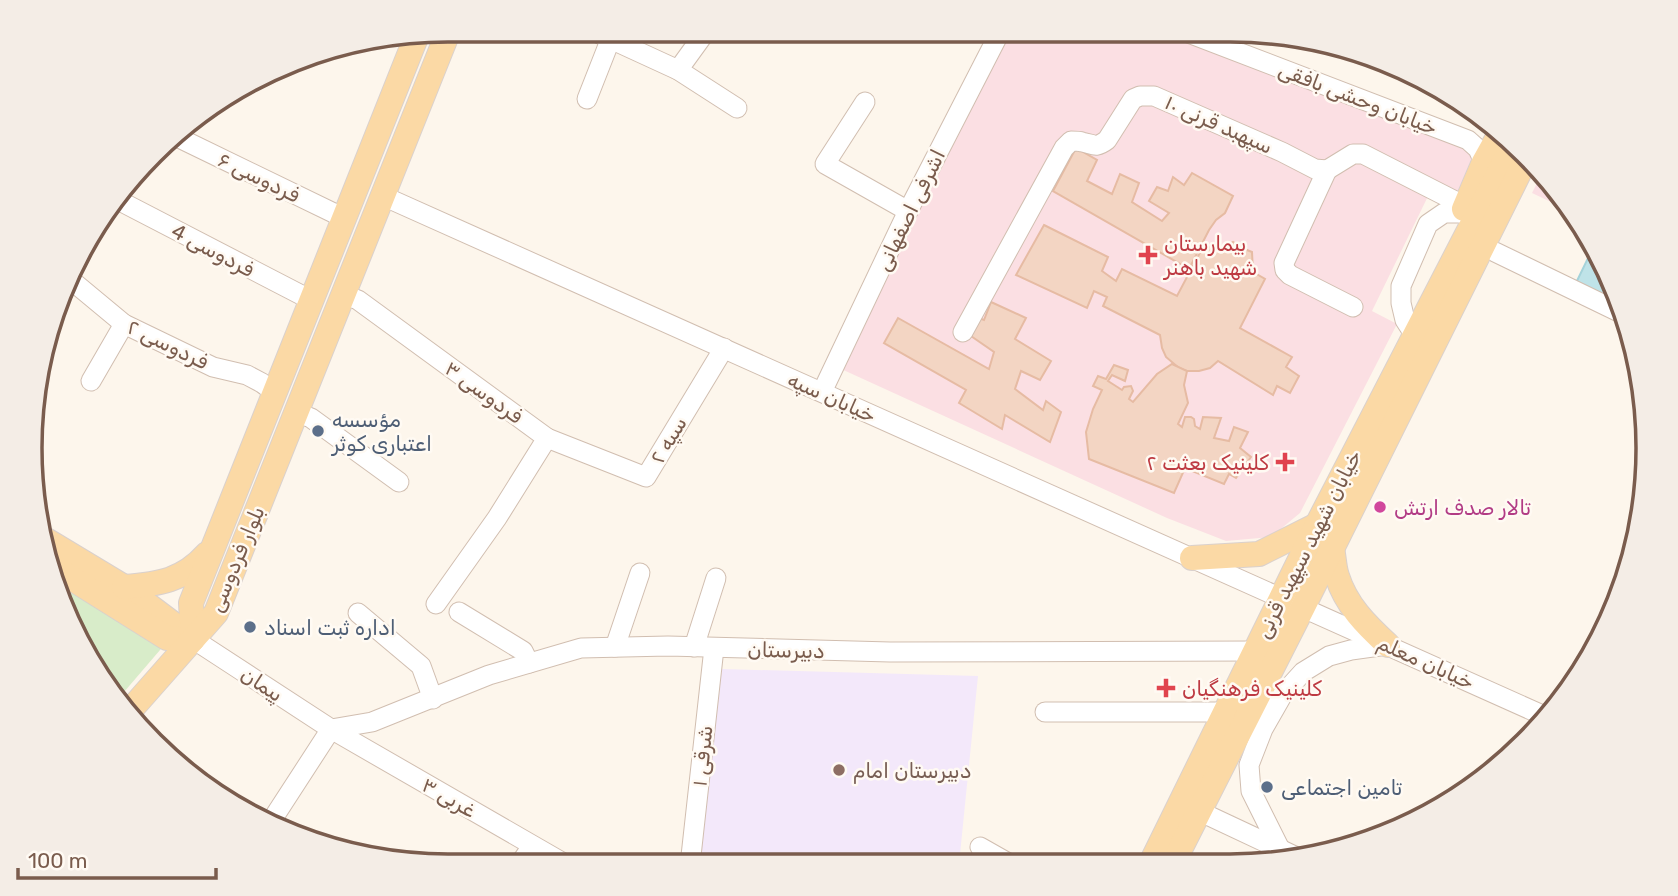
<svg xmlns="http://www.w3.org/2000/svg" width="1678" height="896" viewBox="0 0 1678 896" font-family="Rubik,Cairo,sans-serif">
	<style>
		.education { fill: #f3e8fa }
		.medical { fill: #fbdfe3 }
		.green { fill: #d8ecc9 }
		.water { fill: #bfe3e8; stroke: #a5d3da; stroke-width: 2 }
		.building { fill: #f3d5c3; stroke: #e6bba3; stroke-width: 2 }
		.lines { fill: none; stroke-linecap: round; stroke-linejoin: round }
		.minor-casing { stroke: #d1beb0; stroke-width: 21 }
		.major-casing { stroke: #dad1cd; stroke-width: 26 }
		.minor { stroke: #fff; stroke-width: 19 }
		.major { stroke: #fbd9a5; stroke-width: 24 }
		.health-dot { fill: #e0444e; stroke: #fffaf3; stroke-width: 2.5 }
		.service-dot { fill: #5c6f8a; stroke: #fffaf3; stroke-width: 2.5 }
		.hotel-dot { fill: #d1479c; stroke: #fffaf3; stroke-width: 2.5 }
		.education-dot { fill: #8d6e63; stroke: #fffaf3; stroke-width: 2.5 }
		.labels { text-anchor: middle; dominant-baseline: central; stroke-width: 5; stroke-linejoin: round; paint-order: stroke }
		.street-label { font-size: 21px; fill: #7a5c4d; stroke: #fffaf3 }
		.health-label { font-size: 21px; fill: #be3a42; stroke: #fffaf3; text-anchor: start }
		.service-label { font-size: 21px; fill: #4e5e75; stroke: #fffaf3; text-anchor: start }
		.hotel-label { font-size: 21px; fill: #b23c85; stroke: #fffaf3; text-anchor: start }
		.education-label { font-size: 21px; fill: #785e54; stroke: #fffaf3; text-anchor: start }
		.rim { fill: none; stroke: #7a5c4d; stroke-width: 3.5 }
	</style>
	<rect width="100%" height="100%" fill="#fdf6ec"/>
	<polygon class="education" points="722,669 978,676 959,864 696,865"/>
	<g class="medical">
		<polygon points="1012,30 1161,31 1464,145 1479,162 1461,199 1433,186 1372,311 1397,324 1300,513 1271,537 1226,541 1167,518 839,368"/>
		<polygon points="1541,175 1562,193 1570,211 1532,193"/>
	</g>
	<polygon class="green" points="55,580 166,643 118,699 62,608"/>
	<polygon class="water" points="1591,252 1617,305 1574,287"/>
	<g class="building">
		<polygon points="1076,148 1097,160 1087,181 1112,194 1120,174 1139,183 1132,202 1162,221 1169,213 1149,201 1157,187 1168,191 1173,177 1184,185 1192,173 1233,196 1225,213 1216,220 1209,230 1189,269 1053,191"/>
		<polygon points="1044,225 1108,257 1102,271 1116,281 1122,269 1177,296 1204,245 1219,250 1233,242 1242,248 1252,252 1253,272 1265,279 1240,328 1292,357 1286,367 1299,376 1290,393 1277,386 1273,395 1218,361 1210,368 1199,371 1187,371 1179,368 1166,357 1162,348 1160,335 1103,306 1107,297 1094,291 1087,308 1016,275"/>
		<polygon points="991,302 1026,318 1015,339 1051,361 1040,380 1021,371 1015,389 1043,410 1046,401 1061,412 1050,442 1005,415 1002,429 959,403 966,390 884,343 898,318 989,369 994,352 968,334 976,317 984,320"/>
		<polygon points="1172,364 1187,371 1184,385 1188,403 1178,424 1182,427 1185,417 1191,417 1194,419 1195,426 1200,429 1203,417 1221,418 1214,438 1229,441 1234,427 1248,432 1240,448 1251,457 1236,478 1229,474 1224,484 1185,468 1174,493 1089,459 1086,432 1093,409 1102,390 1093,386 1098,376 1106,379 1114,365 1128,370 1125,381 1112,375 1108,381 1122,390 1124,387 1131,386 1133,391 1129,399 1133,402 1157,374"/>
	</g>
	<g class="lines">
		<g class="minor-casing">
			<g id="minor">
				<polyline points="591,30 678,70 737,108"/>
				<polyline points="1183,31 1468,140 1478,149 1484,162"/>
				<polyline points="678,70 707,30"/>
				<polyline points="587,99 611,38"/>
				<polyline points="865,102 825,164 908,211"/>
				<polyline points="175,136 344,218"/>
				<polyline points="1327,170 1284,263 1285,270 1290,275 1353,307"/>
				<polyline points="383,196 1549,718"/>
				<polyline points="116,199 311,300"/>
				<polyline points="1495,252 1621,313"/>
				<polyline points="71,280 124,324 213,367 247,375 262,383 274,392"/>
				<polyline points="343,294 358,300 547,438 497,518 436,604"/>
				<path d="M963 332 1064 148 1071 141C1075 141 1079 141 1082 142 1094 144 1095 149 1107 140L1133 99 1140 96H1154L1282 152 1315 169 1327 170 1353 154H1363L1465 206"/>
				<polyline points="1414,334 1405,320 1401,303 1401,286 1428,224 1444,213 1462,213"/>
				<polyline points="91,381 124,324"/>
				<polyline points="822,392 908,211 1001,30"/>
				<polyline points="296,412 311,418 399,482"/>
				<polyline points="547,438 646,477 724,348"/>
				<polyline points="459,612 523,651 529,663"/>
				<polyline points="358,613 421,666 433,699"/>
				<polyline points="193,639 331,729 567,865"/>
				<polyline points="615,647 640,573"/>
				<polyline points="694,647 716,578"/>
				<polyline points="1045,712 1225,712"/>
				<polyline points="331,729 372,722 489,675 581,648 668,646 890,652 1254,651"/>
				<polyline points="1188,806 1301,859"/>
				<polyline points="270,823 331,729"/>
				<polyline points="980,847 1010,864"/>
				<polyline points="1280,849 1251,791 1249,765 1263,729 1283,694 1303,672 1329,656 1351,650 1387,645"/>
				<polyline points="519,865 532,846"/>
				<polyline points="690,865 714,648"/>
			</g>
		</g>
		<g class="major-casing">
			<g id="major">
				<polyline points="1464,209 1484,162 1498,137"/>
				<polyline points="46,540 124,587 193,639"/>
				<path d="M1332 548C1334 557 1334 568 1337 576 1346 605 1366 625 1388 645"/>
				<polyline points="1192,558 1259,554 1317,525"/>
				<polyline points="52,566 167,638 185,639"/>
				<path d="M124 587C159 584 183 581 207 554"/>
				<polyline points="193,639 191,603 417,35"/>
				<polyline points="127,714 216,613 449,30"/>
				<polyline points="1151,863 1317,525 1511,149"/>
				<polyline points="1173,863 1303,607 1525,161"/>
			</g>
		</g>
		<use href="#minor" class="minor"/>
		<use href="#major" class="major"/>
	</g>
	<g class="health-dot">
		<path d="M1144.5 244.5h7v7h7v7h-7v7h-7v-7h-7v-7h7z"/>
		<path d="M1281.5 451.5h7v7h7v7h-7v7h-7v-7h-7v-7h7z"/>
		<path d="M1162.5 677.5h7v7h7v7h-7v7h-7v-7h-7v-7h7z"/>
	</g>
	<g class="service-dot">
		<circle cx="318" cy="431" r="7"/>
		<circle cx="250" cy="627" r="7"/>
		<circle cx="1267" cy="787" r="7"/>
	</g>
	<circle class="hotel-dot" cx="1380" cy="507" r="7"/>
	<circle class="education-dot" cx="839" cy="770" r="7"/>
	<g class="labels">
		<g class="street-label">
			<text transform="translate(1358 98) rotate(21)">خیابان وحشی بافقی</text>
			<text transform="translate(1219 124) rotate(24)">سپهبد قرنی ۱۰</text>
			<text transform="translate(259 177) rotate(26)">فردوسی ۶</text>
			<text transform="translate(910 210) rotate(-64)">اشرفی اصفهانی</text>
			<text transform="translate(213 250) rotate(28)">فردوسی 4</text>
			<text transform="translate(168 344) rotate(26)">فردوسی ۲</text>
			<text transform="translate(484 392) rotate(36)">فردوسی ۳</text>
			<text transform="translate(832 397) rotate(24)">خیابان سپه</text>
			<text transform="translate(668 440) rotate(-59)">سپه ۲</text>
			<text transform="translate(1308 544) rotate(-63)">خیابان شهید سپهبد قرنی</text>
			<text transform="translate(236 559) rotate(-67)">بلوار فردوسی</text>
			<text transform="translate(786 650) rotate(1)">دبیرستان</text>
			<text transform="translate(1426 662) rotate(24)">خیابان معلم</text>
			<text transform="translate(262 684) rotate(33)">پیمان</text>
			<text transform="translate(702 756) rotate(-84)">شرقی ۱</text>
			<text transform="translate(449 797) rotate(30)">۳ غربی</text>
		</g>
		<g class="health-label">
			<text x="1164" y="243">بیمارستان<tspan x="1164" dy="24">شهید باهنر</tspan></text>
			<text x="1269" y="462" text-anchor="end">کلینیک بعثت ۲</text>
			<text x="1182" y="688">کلینیک فرهنگیان</text>
		</g>
		<g class="service-label">
			<text x="332" y="419">مؤسسه<tspan x="332" dy="24">اعتباری کوثر</tspan></text>
			<text x="264" y="627">اداره ثبت اسناد</text>
			<text x="1281" y="787">تامین اجتماعی</text>
		</g>
		<g class="hotel-label">
			<text x="1394" y="507">تالار صدف ارتش</text>
		</g>
		<g class="education-label">
			<text x="853" y="770">دبیرستان امام</text>
		</g>
	</g>
	<path d="M0 0H1678V896H0ZM448 42H1230A406 406 0 0 1 1636 448V448A406 406 0 0 1 1230 854H448A406 406 0 0 1 42 448V448A406 406 0 0 1 448 42Z" fill="#f4ede6" fill-rule="evenodd"/>
	<path class="rim" d="M448 42H1230A406 406 0 0 1 1636 448V448A406 406 0 0 1 1230 854H448A406 406 0 0 1 42 448V448A406 406 0 0 1 448 42Z"/>
	<path d="M18 868v10h198v-10" fill="none" stroke="#7a5c4d" stroke-width="3.5"/>
	<text x="28" y="868" font-size="21" fill="#7a5c4d" stroke="#fffaf3" stroke-width="5" paint-order="stroke">100 m</text>
</svg>
